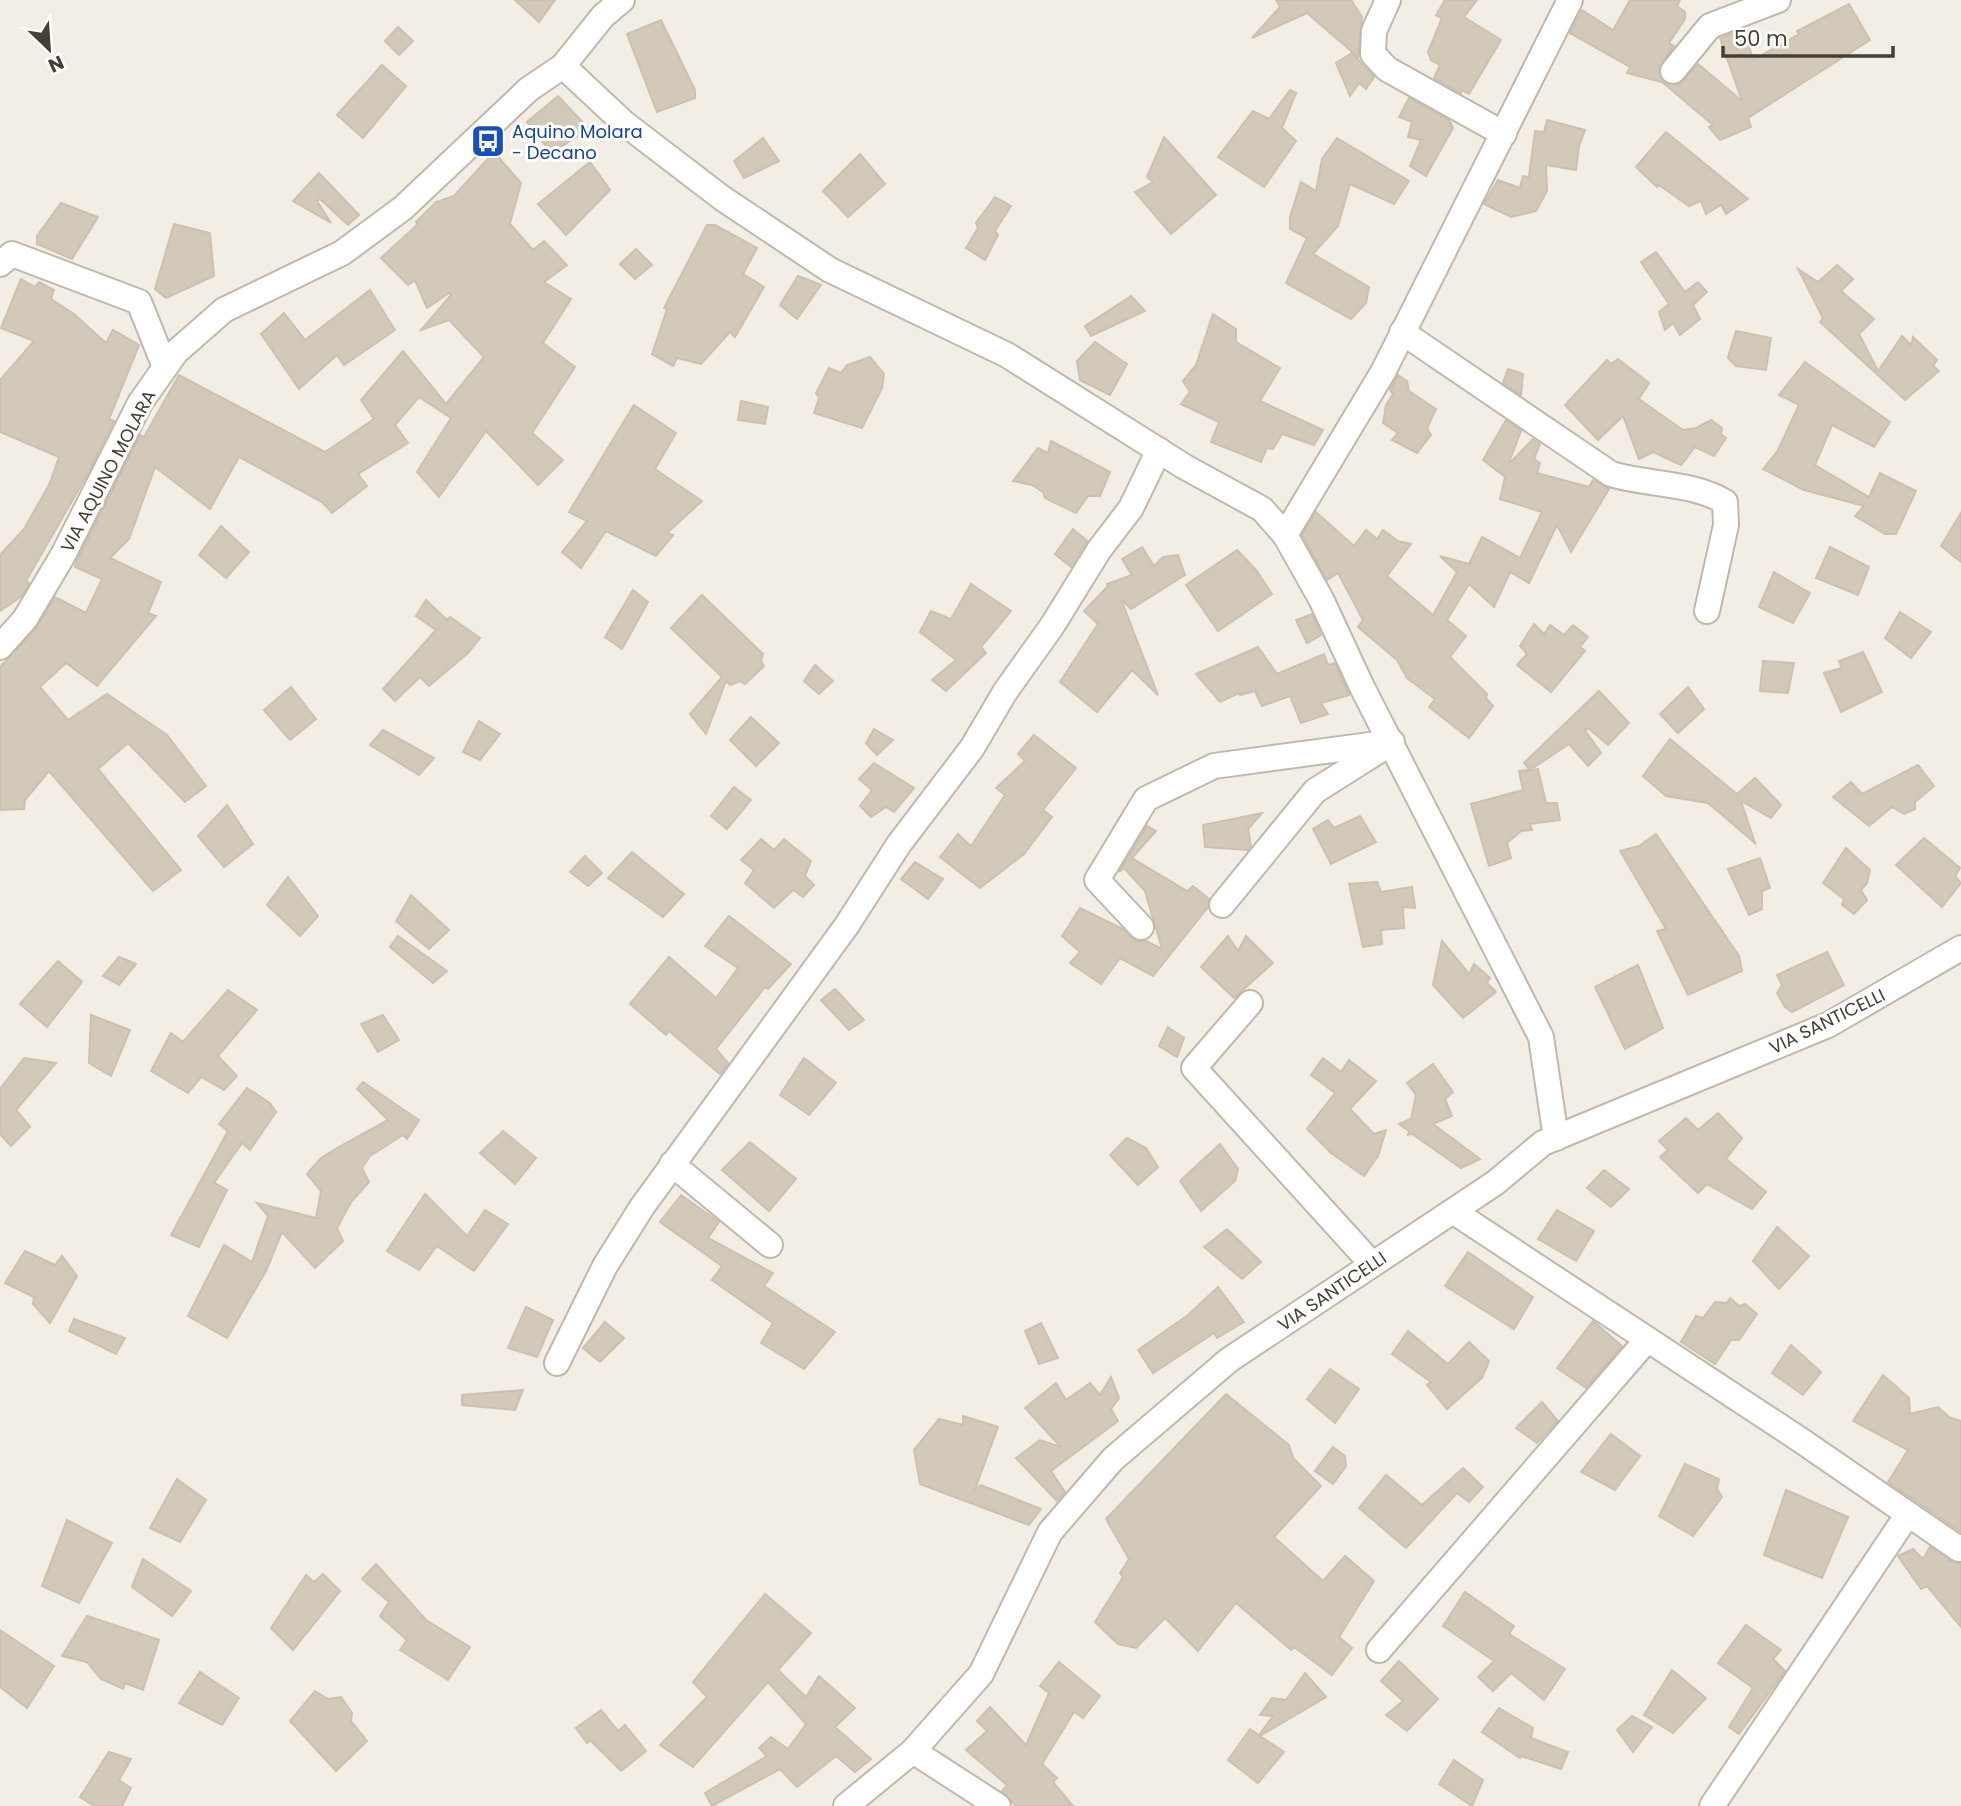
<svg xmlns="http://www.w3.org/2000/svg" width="1961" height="1806" viewBox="0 0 1961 1806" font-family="Poppins,sans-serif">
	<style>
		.building { fill: #d3c9bb; stroke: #cdc0af; stroke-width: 2 }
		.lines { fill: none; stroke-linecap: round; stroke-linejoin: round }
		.minor-casing { stroke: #c0b8ab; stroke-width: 28 }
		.minor { stroke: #fff; stroke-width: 24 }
		.labels { text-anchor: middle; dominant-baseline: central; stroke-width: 6; stroke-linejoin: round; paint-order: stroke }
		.transit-label { font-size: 18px; fill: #164399; stroke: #fff; text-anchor: start }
		.street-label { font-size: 18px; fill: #443e35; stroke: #fff }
	</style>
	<rect width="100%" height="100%" fill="#f2eee5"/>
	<g class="building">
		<polygon points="515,0 555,0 539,22"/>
		<polygon points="1276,0 1351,0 1362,17 1358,57 1307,13 1252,38 1280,7"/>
		<polygon points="1445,0 1477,0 1464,17 1501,40 1469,94 1462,90 1461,93 1434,78 1440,65 1431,60 1428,52 1442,18 1436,15"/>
		<polygon points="1630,0 1680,0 1677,6 1685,12 1685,19 1669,43 1674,46 1659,68 1663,82 1679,85 1698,64 1742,101 1720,38 1744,29 1753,60 1799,34 1797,31 1849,4 1870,40 1748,118 1751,127 1720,140 1709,127 1713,125 1662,82 1627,73 1630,67 1570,33 1582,10 1613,30"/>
		<polygon points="661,20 695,90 695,98 657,112 627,34"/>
		<polygon points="398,27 413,41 399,55 385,41"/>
		<polygon points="1352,53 1374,77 1366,89 1359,83 1350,96 1336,63"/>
		<polygon points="382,65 406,86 363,138 337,115"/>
		<polygon points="1290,90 1296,93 1282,128 1296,141 1264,187 1218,157 1253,111 1269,119"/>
		<polygon points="558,96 589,129 551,153 527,122"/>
		<polygon points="1409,98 1450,121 1453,128 1426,176 1410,166 1421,140 1408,137 1412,122 1399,117"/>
		<polygon points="1547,120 1585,130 1579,146 1576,170 1546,165 1547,191 1536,211 1511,217 1484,204 1498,180 1520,188 1523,176 1529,177 1535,131 1544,132"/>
		<polygon points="1666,132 1748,199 1726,214 1721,205 1706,214 1701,201 1689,206 1659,185 1657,187 1636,167"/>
		<polygon points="1164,137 1216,195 1171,234 1135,192 1153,182 1147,177"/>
		<polygon points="763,138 779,161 744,178 734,161"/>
		<polygon points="1337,138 1409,181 1394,204 1350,184 1338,226 1313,254 1369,287 1366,303 1351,319 1286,283 1307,238 1290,229 1290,217 1301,182 1316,191 1322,159"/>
		<polygon points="494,152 521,183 509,227 511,225 533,250 544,241 567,265 544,282 571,299 543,343 575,367 532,433 563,460 538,485 486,431 439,497 417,472 451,418 419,397 395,425 408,443 358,474 367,486 332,513 322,502 239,457 210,509 155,467 129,539 110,558 161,582 148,613 156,616 97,686 66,663 40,687 68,720 107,694 167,735 206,786 185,802 128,743 98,769 181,870 153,891 49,771 25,800 24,809 0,810 0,667 36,629 55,597 86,613 102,579 75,567 76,562 140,435 144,437 179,375 325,452 374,419 361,400 403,351 446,404 484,357 449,320 421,330 451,295 449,293 427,308 415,280 408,285 381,258 418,224 416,222 436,202 454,196"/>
		<polygon points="860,154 885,184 848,217 823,191"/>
		<polygon points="590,162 610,190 566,235 538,204"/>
		<polygon points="319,173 359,215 348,225 320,199 317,201 331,223 293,201"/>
		<polygon points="995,197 1011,206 995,231 998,235 985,260 966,248 978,228 976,223"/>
		<polygon points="61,203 98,217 72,259 37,244 37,236"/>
		<polygon points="174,224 210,233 214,276 166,298 155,289"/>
		<polygon points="707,225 715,225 757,248 743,274 764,287 735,337 730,332 701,364 677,358 673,366 652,354 667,309 664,308"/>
		<polygon points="636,249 652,265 635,279 620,264"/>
		<polygon points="1656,252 1685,292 1698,282 1707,292 1693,305 1700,319 1680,335 1673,323 1665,330 1659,312 1669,304 1641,262"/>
		<polygon points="1837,265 1853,279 1841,291 1874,319 1859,334 1878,371 1902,336 1911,345 1913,337 1937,360 1933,366 1939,371 1905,400 1820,322 1823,318 1798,269 1818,282"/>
		<polygon points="798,276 821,285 797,319 780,305"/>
		<polygon points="21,279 35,287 39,282 54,290 51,299 74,314 106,343 113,330 139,345 109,419 114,421 87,475 26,581 29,583 22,596 0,611 0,555 24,529 50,483 59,457 0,432 0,380 34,341 1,328"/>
		<polygon points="370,290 395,330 344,365 337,355 299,389 261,334 284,313 305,340"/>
		<polygon points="1131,296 1145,311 1091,336 1085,326"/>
		<polygon points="1213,314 1236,329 1236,342 1280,368 1260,401 1323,430 1314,445 1282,434 1273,449 1267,448 1261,462 1211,442 1219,422 1181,404 1190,392 1183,381 1196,365"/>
		<polygon points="1736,331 1771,338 1766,370 1736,366 1728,358"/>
		<polygon points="1095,342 1127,364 1110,395 1080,380 1077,361"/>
		<polygon points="870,357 884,374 882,388 862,428 814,413 819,398 816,393 829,368 841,373 847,365"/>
		<polygon points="1618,359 1649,383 1639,399 1683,430 1696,428 1711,420 1722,428 1721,434 1726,438 1714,456 1695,447 1681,465 1653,452 1639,459 1623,416 1598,440 1565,405 1607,360 1611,364"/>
		<polygon points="1805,362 1890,422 1874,447 1832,425 1815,465 1869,497 1880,473 1916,491 1896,534 1885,534 1855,516 1864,506 1804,490 1763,469 1777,452 1799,405 1779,395"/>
		<polygon points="1508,369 1523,374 1521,395 1503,383"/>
		<polygon points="1398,375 1407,381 1409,391 1436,409 1427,428 1431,435 1417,453 1392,440 1398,433 1383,423 1386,405 1393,394 1390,390"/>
		<polygon points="741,401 768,407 765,424 738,420"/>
		<polygon points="634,405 676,433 655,469 702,501 667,533 673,535 656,556 606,531 581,568 562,552 587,521 569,512"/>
		<polygon points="1506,420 1521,431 1508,465 1533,439 1540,444 1534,459 1540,463 1537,473 1589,487 1593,480 1609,489 1571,552 1557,525 1529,583 1510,572 1494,607 1469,584 1447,620 1466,636 1450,657 1487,694 1486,698 1493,706 1469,738 1429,707 1435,699 1407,678 1397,660 1358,627 1363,620 1338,573 1327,580 1302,535 1316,512 1354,546 1366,530 1377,539 1383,530 1398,541 1411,544 1387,576 1433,615 1457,572 1440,556 1469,564 1482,537 1520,558 1542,512 1500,499 1505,477 1483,460"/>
		<polygon points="1051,441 1110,472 1100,496 1088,496 1076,513 1045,498 1043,492 1032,485 1013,481 1038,448 1048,453"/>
		<polygon points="1961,513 1961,562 1941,546"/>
		<polygon points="221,526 249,552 226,578 199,555"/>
		<polygon points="1073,529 1087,541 1071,567 1055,554"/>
		<polygon points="1142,547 1154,566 1163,557 1178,555 1185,575 1131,609 1121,599 1158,695 1132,670 1097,712 1060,682 1098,624 1084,611 1108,586 1107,584 1132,575 1122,559"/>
		<polygon points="1830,547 1869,567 1858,595 1816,578"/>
		<polygon points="1237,550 1256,570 1272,594 1218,631 1186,585"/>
		<polygon points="1774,572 1810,593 1793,623 1759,607"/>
		<polygon points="971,584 1011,611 981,647 986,653 946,691 932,680 956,660 920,632 931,611 951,619"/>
		<polygon points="633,590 648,602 622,649 605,637"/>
		<polygon points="702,595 763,654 761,661 764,666 745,684 740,681 730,685 726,681 706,734 690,714 722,677 671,628"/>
		<polygon points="426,600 447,620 450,617 480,638 468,653 429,686 420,677 395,701 383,689 436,630 416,616"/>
		<polygon points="1900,612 1931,632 1911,658 1885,638"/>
		<polygon points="1312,614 1321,635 1307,643 1296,620"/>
		<polygon points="1534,624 1544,634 1550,625 1564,635 1573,625 1588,637 1580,647 1585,651 1551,692 1517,665 1527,654 1520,646"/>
		<polygon points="1258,647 1277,674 1324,654 1328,665 1335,663 1349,695 1321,703 1328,714 1301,723 1290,696 1262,706 1255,691 1240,695 1239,693 1220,702 1196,674"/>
		<polygon points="1863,652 1882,692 1841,712 1824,673 1842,668 1839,661"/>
		<polygon points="1763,661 1794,663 1788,693 1760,691"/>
		<polygon points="815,665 833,681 819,694 804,681"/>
		<polygon points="291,687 316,719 290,740 264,710"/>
		<polygon points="1688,687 1704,709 1678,733 1660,714"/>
		<polygon points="1599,691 1629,723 1608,745 1588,728 1585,730 1601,753 1588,766 1569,744 1530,770 1538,769 1546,803 1557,803 1560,820 1530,824 1532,830 1521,831 1507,843 1511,858 1489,866 1471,804 1523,790 1519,771 1530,770 1524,763"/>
		<polygon points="751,717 779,743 756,766 730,740"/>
		<polygon points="479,721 500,734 480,760 463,752"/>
		<polygon points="874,729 893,740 877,755 866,743"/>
		<polygon points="383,730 434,758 419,775 370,745"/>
		<polygon points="1034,735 1076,768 1043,810 1052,817 1024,854 980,888 940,857 958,834 971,846 1005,795 996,788 1025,761 1018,754"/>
		<polygon points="1670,739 1737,794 1755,778 1781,805 1771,818 1741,801 1755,843 1708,803 1666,796 1643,776"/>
		<polygon points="874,763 914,788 894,812 886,807 871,817 860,806 872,790 859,779"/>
		<polygon points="1918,765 1934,786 1915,802 1915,809 1904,814 1892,807 1869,826 1833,797 1851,782 1862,794"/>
		<polygon points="734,787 751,800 727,829 711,816"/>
		<polygon points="227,805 253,844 224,867 198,836"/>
		<polygon points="1262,813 1248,829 1251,846 1248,850 1205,847 1203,825"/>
		<polygon points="1360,816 1376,842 1331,864 1313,829 1328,820 1334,828"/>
		<polygon points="1147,826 1156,831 1132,858 1187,891 1193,886 1209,899 1208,907 1153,976 1120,958 1101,984 1070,963 1080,952 1062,936 1080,908 1123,929 1136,941 1146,941 1162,949 1145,891 1124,868 1119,872"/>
		<polygon points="1656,834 1739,956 1742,971 1688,995 1657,931 1666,929 1620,851 1639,846"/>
		<polygon points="1924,838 1960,868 1955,876 1961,883 1942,907 1896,865"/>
		<polygon points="761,839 774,850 784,839 811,861 805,876 814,885 803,897 793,890 774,908 745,883 754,870 741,860"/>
		<polygon points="1846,848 1870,870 1867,883 1861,890 1867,900 1854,914 1842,905 1844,899 1823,883"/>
		<polygon points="632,852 684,894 663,917 608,878"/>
		<polygon points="585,856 602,873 588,886 570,872"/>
		<polygon points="1760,858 1770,888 1762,891 1762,909 1749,915 1728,869"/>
		<polygon points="915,862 943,879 928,899 901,879"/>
		<polygon points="288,877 318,916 300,936 267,905"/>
		<polygon points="1377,882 1381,892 1412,887 1415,908 1403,907 1404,928 1381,930 1382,944 1363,947 1349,884"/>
		<polygon points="411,895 449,930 429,949 396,921"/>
		<polygon points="729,916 791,964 768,989 765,987 716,1049 728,1063 720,1074 669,1031 666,1035 630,1004 669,957 716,998 738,968 705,946"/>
		<polygon points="398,936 447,971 433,983 390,947"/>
		<polygon points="1228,936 1238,951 1246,936 1273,963 1234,998 1201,967"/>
		<polygon points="1442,941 1469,974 1474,964 1490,978 1487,983 1496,992 1463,1018 1433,985"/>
		<polygon points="1827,952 1844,985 1792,1012 1785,1007 1777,993 1782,985 1777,975"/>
		<polygon points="119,957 136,964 119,985 103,976"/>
		<polygon points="58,961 82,982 47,1027 20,1004"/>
		<polygon points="1638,965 1663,1028 1625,1049 1595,987"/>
		<polygon points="835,989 864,1020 849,1030 821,1000"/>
		<polygon points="228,990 257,1010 218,1056 237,1076 224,1090 201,1077 188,1093 151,1071 171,1033 183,1042"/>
		<polygon points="91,1015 130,1030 111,1076 89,1063"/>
		<polygon points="383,1015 399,1040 378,1052 361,1024"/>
		<polygon points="1168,1027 1184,1038 1177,1057 1159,1046"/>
		<polygon points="24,1058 56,1063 16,1110 30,1127 11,1146 0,1134 0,1089"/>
		<polygon points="804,1058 836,1083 809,1115 780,1095"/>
		<polygon points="1323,1058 1341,1072 1349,1060 1376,1081 1350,1109 1374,1134 1386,1130 1378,1156 1364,1176 1331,1153 1307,1129 1335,1093 1311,1075"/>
		<polygon points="1433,1064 1453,1092 1445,1099 1452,1116 1433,1124 1480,1159 1461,1168 1412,1134 1408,1135 1409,1131 1399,1124 1411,1119 1416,1095 1407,1083"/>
		<polygon points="363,1082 419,1120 407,1139 403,1135 370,1156 362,1168 369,1182 351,1202 337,1228 343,1241 315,1268 282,1232 266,1271 227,1338 188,1316 224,1245 252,1262 268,1216 257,1203 316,1218 321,1191 307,1174 321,1158 337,1148 388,1120 357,1089"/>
		<polygon points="247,1088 270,1103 276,1112 250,1150 242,1143 214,1183 227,1190 199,1247 171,1235 228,1131 219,1124"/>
		<polygon points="1718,1113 1742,1138 1726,1159 1766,1192 1752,1209 1707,1184 1698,1193 1660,1157 1668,1150 1659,1141 1686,1118 1698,1130"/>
		<polygon points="503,1131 536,1158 515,1184 480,1153"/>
		<polygon points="1127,1138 1146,1148 1158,1167 1138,1185 1110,1155"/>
		<polygon points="750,1142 796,1179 769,1211 722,1170"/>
		<polygon points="1220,1144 1238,1169 1235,1181 1201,1211 1180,1181"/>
		<polygon points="1604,1170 1629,1189 1611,1207 1587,1188"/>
		<polygon points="425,1194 467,1236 485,1210 508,1224 474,1271 437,1246 419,1270 387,1251"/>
		<polygon points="681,1195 719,1222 708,1238 773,1273 764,1286 835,1332 804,1369 761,1343 773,1323 712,1280 722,1266 660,1222"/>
		<polygon points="1557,1210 1594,1231 1576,1261 1538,1239"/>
		<polygon points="1777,1227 1809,1256 1779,1289 1753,1261"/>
		<polygon points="1227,1229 1261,1262 1242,1279 1204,1247"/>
		<polygon points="25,1251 55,1265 62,1256 77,1276 50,1323 33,1304 34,1297 5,1283"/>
		<polygon points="1468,1252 1533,1297 1514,1329 1445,1286"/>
		<polygon points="1218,1287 1244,1322 1217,1338 1214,1333 1153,1373 1138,1350 1188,1315"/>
		<polygon points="1730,1298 1739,1306 1745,1304 1757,1314 1739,1340 1731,1340 1715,1364 1681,1342 1696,1316 1703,1318 1715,1302 1727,1303"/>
		<polygon points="526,1307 553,1320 537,1357 508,1348"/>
		<polygon points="74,1319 125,1338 116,1354 69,1331"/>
		<polygon points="1593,1321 1622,1346 1586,1388 1557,1368"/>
		<polygon points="605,1322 624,1338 600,1362 583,1348"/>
		<polygon points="1041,1323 1058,1358 1039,1364 1025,1331"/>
		<polygon points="1408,1331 1448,1364 1469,1342 1489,1361 1482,1378 1447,1409 1427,1385 1431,1382 1392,1354"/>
		<polygon points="1791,1345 1821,1372 1803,1395 1772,1373"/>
		<polygon points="1330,1369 1359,1389 1335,1423 1307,1399"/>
		<polygon points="1883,1375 1909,1398 1910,1414 1938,1407 1949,1417 1961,1421 1961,1532 1888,1482 1908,1450 1853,1421"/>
		<polygon points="1111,1377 1119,1398 1111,1409 1118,1421 1051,1471 1065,1492 1057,1501 1016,1458 1040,1440 1061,1447 1025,1408 1056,1383 1066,1400 1090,1383 1100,1395"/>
		<polygon points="523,1390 515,1410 462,1405 462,1395"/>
		<polygon points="1226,1394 1289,1445 1293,1458 1321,1486 1274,1537 1323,1581 1345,1556 1374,1581 1339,1637 1352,1648 1332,1675 1294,1647 1291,1650 1236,1603 1198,1651 1165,1618 1136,1648 1118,1644 1095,1622 1123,1577 1120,1573 1129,1559 1106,1519"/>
		<polygon points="1542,1402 1558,1421 1537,1443 1516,1428"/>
		<polygon points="963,1416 998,1427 975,1489 981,1485 1041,1509 1029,1525 920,1484 914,1450 939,1419 963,1425"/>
		<polygon points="1611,1434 1640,1456 1615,1490 1581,1472"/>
		<polygon points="1333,1447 1345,1456 1346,1466 1333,1484 1315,1471"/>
		<polygon points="1685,1464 1719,1479 1717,1489 1722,1497 1693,1536 1659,1516"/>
		<polygon points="1463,1468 1483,1487 1469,1502 1457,1493 1406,1548 1359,1508 1386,1475 1422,1505"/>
		<polygon points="177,1479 206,1500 180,1542 150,1528"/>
		<polygon points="1786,1490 1848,1517 1822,1578 1764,1555"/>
		<polygon points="67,1520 112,1543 79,1603 42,1586"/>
		<polygon points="1930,1547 1951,1561 1961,1563 1961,1627 1927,1586 1921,1589 1898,1556 1913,1549 1923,1559"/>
		<polygon points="143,1559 191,1591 172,1616 132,1587"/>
		<polygon points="376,1564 426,1620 470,1647 448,1680 400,1650 407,1640 380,1616 389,1602 362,1579"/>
		<polygon points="323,1574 340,1591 293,1650 271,1628 306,1575 314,1582"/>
		<polygon points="1465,1592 1514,1626 1509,1634 1565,1669 1544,1700 1511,1673 1493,1691 1478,1677 1494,1661 1443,1626"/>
		<polygon points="765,1594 811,1633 778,1670 806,1697 819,1676 855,1708 835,1727 871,1759 855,1772 836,1756 797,1787 780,1769 712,1806 705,1793 767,1756 759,1748 771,1737 788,1749 806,1724 768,1682 693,1767 660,1745 707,1697 693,1682"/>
		<polygon points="87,1616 159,1640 143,1690 125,1683 123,1689 101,1679 87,1662 62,1656"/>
		<polygon points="1746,1625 1781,1650 1773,1659 1785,1671 1739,1734 1729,1727 1753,1688 1718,1663"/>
		<polygon points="0,1630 54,1666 27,1708 0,1687"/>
		<polygon points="1399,1661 1438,1699 1407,1731 1386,1715 1403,1701 1381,1681"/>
		<polygon points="1059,1662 1100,1696 1083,1718 1074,1712 1042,1764 1057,1778 1053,1782 1073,1806 1016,1806 1002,1791 1007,1785 966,1750 987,1731 977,1721 990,1707 1026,1745 1049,1693 1040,1686"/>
		<polygon points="1672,1670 1706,1698 1673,1733 1644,1715"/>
		<polygon points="200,1672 239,1698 222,1725 179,1703"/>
		<polygon points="1305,1673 1326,1697 1260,1736 1284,1752 1258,1783 1228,1760 1250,1729 1259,1735 1273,1716 1260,1715 1272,1698 1286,1700"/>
		<polygon points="315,1691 328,1699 341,1697 352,1713 351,1721 367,1741 336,1771 290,1721"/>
		<polygon points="1499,1708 1533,1728 1531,1738 1568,1752 1561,1769 1521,1756 1520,1758 1482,1732"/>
		<polygon points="601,1710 618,1731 625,1725 646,1751 621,1771 590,1740 587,1743 576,1728"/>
		<polygon points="1632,1716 1652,1727 1633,1752 1617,1730"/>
		<polygon points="109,1752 131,1759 119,1780 131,1788 122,1806 94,1806 80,1797"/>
		<polygon points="1454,1760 1483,1780 1472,1806 1439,1784"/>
	</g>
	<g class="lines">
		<g class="minor-casing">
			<g id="minor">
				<polyline points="1388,0 1374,31 1373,54 1387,69 1504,134"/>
				<polyline points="563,66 624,123 722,198 830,270 1007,355 1185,467 1262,509 1285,535 1321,599 1362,687 1541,1037 1556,1138"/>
				<polyline points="1673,71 1710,26 1778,0"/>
				<polyline points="0,264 12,254 139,302 165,367"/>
				<path d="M1402 332 1611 474C1647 485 1692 482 1725 502L1726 525 1707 611"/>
				<polyline points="1285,535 1383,372 1570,0"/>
				<polyline points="0,647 25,619 63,555 140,403 176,352 224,310 342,253 403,208 529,89 563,66 603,16 622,0"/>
				<polyline points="1222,905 1315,791 1383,748"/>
				<polyline points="1141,927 1097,880 1146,799 1214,766 1392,742"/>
				<polyline points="1250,1003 1194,1068 1372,1264"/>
				<polyline points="672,1164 770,1245"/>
				<polyline points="1454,1212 1799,1439 1959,1549 1961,1547"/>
				<polyline points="557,1363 605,1266 642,1207 847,925 899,844 972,748 1005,692 1052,626 1099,550 1131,508 1159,450"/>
				<polyline points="1379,1650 1646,1341"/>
				<polyline points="913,1751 998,1806"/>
				<polyline points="846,1806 913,1751 981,1674 1050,1532 1113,1459 1229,1360 1495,1183 1543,1143 1828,1025 1961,948"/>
				<polyline points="1712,1806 1908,1514"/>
			</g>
		</g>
		<use href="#minor" class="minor"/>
	</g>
	<defs>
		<g id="bus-square" transform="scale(1.75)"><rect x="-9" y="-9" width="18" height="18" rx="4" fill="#1a4fb4" stroke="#fff"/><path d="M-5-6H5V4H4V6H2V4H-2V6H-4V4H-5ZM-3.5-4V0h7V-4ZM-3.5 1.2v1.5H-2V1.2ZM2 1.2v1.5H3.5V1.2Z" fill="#fff"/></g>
	</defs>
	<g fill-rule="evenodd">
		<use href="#bus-square" x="488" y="141"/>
	</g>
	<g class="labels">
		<g class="transit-label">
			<text x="512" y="131">Aquino Molara<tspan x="512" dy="21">- Decano</tspan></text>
		</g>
		<g class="street-label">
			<text transform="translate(108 471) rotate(-62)">VIA AQUINO MOLARA</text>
			<text transform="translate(1827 1021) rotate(-26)">VIA SANTICELLI</text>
			<text transform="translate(1332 1291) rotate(-34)">VIA SANTICELLI</text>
		</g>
	</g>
	<g transform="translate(49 49) rotate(155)" stroke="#ffffff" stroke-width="5" paint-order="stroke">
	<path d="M0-5L12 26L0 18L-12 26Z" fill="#443e35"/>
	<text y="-10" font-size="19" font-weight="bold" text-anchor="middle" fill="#443e35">N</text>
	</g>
	<path d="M1723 46v10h170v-10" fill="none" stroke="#443e35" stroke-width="3.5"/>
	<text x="1734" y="46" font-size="21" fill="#443e35" stroke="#ffffff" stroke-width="5" paint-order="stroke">50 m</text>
</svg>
